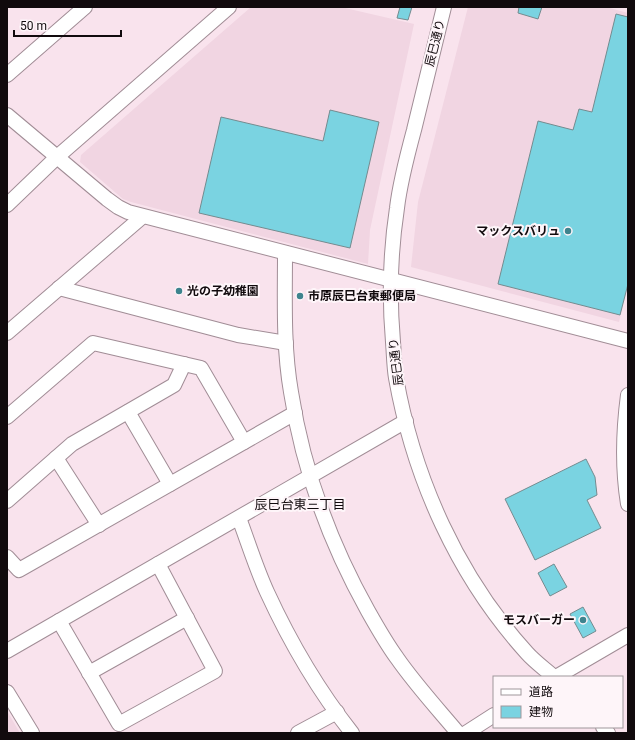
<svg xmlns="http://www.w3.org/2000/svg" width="635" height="740" viewBox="0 0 635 740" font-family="Roboto,'Noto Sans JP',sans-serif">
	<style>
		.built { fill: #f1d5e2 }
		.building { fill: #7ad3e1; stroke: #748b8f }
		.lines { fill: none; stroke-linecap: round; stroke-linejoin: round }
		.minor-casing { stroke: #a18d96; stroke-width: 16 }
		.minor { stroke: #fff; stroke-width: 14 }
		.poi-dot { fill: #3e848e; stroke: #fef5f9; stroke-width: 1.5 }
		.labels { text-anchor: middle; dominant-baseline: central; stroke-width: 4; stroke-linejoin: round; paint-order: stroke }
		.street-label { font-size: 12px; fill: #110a0d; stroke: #fef5f9 }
		.poi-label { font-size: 12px; font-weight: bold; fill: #110a0d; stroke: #fef5f9; text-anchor: end }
		.neighbourhood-label { font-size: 13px; fill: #110a0d; stroke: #fef5f9 }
	</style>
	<rect width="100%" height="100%" fill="#f9e3ed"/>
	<g class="built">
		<polygon points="251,7 341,7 414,24 370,230 368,264 131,202 123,199 80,162 81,155"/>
		<polygon points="468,7 606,7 628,13 628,287 619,322 411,267 418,202"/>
		<polygon points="7,711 20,733 7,733"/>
	</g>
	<g class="building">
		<polygon points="400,7 412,7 408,20 397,18"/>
		<polygon points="519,7 542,7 538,19 518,13"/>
		<polygon points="616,14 628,17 628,284 620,315 498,284 538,121 573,130 579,109 592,112"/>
		<polygon points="330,110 379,122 350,248 199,213 221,117 323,141"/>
		<polygon points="586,459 595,477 597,495 587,500 601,528 535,560 505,499"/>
		<polygon points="554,564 567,587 550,596 538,573"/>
		<polygon points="583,607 596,631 583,638 570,614"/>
	</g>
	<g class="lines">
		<g class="minor-casing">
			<g id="minor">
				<path d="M444 7C434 48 424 89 414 130 407 156 400 182 397 208 390 254 389 296 393 342 394 354 394 366 396 378 414 479 458 577 527 653 535 662 545 669 554 677"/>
				<polyline points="7,75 85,7"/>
				<polyline points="7,115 107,199 118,207 128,212 628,341"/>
				<polyline points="7,205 57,157 229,7"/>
				<path d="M285 253C285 299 283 346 291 392 303 470 330 543 368 611 377 627 386 643 397 658 415 684 437 708 458 733"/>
				<polyline points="59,288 238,335 286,343"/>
				<polyline points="7,333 142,217"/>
				<path d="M628 395C623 433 622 467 628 504"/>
				<polyline points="128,412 170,484"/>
				<polyline points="7,417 93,343 201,368 244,442"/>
				<polyline points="56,458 99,525"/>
				<polyline points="7,501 72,444 174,385 184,364"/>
				<path d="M239 518C248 542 256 568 267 592 290 642 318 690 352 733"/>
				<polyline points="7,557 19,570 295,413"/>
				<polyline points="59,621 119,724 215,671 158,564"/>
				<polyline points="7,651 406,421"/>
				<polyline points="89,673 187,618"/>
				<polyline points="556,677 628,635"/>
				<polyline points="7,692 32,733"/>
				<polyline points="603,727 608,733"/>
				<polyline points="298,733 337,712"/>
				<polyline points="466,733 494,715"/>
			</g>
		</g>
		<use href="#minor" class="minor"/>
	</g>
	<g class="poi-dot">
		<circle cx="568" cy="231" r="4"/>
		<circle cx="179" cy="291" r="4"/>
		<circle cx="300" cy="296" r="4"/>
		<circle cx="583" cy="620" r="4"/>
	</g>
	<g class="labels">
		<g class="street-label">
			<text transform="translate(435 43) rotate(-76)">辰巳通り</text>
			<text transform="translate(396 362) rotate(-97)">辰巳通り</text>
		</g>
		<g class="poi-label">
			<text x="560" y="231">マックスバリュ</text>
			<text x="187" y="291" text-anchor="start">光の子幼稚園</text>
			<text x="308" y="296" text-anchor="start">市原辰巳台東郵便局</text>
			<text x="575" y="620">モスバーガー</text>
		</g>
		<g class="neighbourhood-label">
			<text x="300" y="504">辰巳台東三丁目</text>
		</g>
	</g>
	<rect width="635" height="740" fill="none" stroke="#110a0d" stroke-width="16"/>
	<rect x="493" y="676" width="130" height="52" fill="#fef5f9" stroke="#9f979b"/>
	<rect x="501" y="689" width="20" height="6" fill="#ffffff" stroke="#9f979b"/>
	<text x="529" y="696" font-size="12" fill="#110a0d">道路</text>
	<rect x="501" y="706" width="20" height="12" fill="#7ad3e1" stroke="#9f979b"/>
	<text x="529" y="716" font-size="12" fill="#110a0d">建物</text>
	<path d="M14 30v6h107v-6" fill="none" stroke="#110a0d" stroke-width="2"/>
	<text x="20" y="30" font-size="12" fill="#110a0d" stroke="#fef5f9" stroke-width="3" paint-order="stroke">50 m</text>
</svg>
